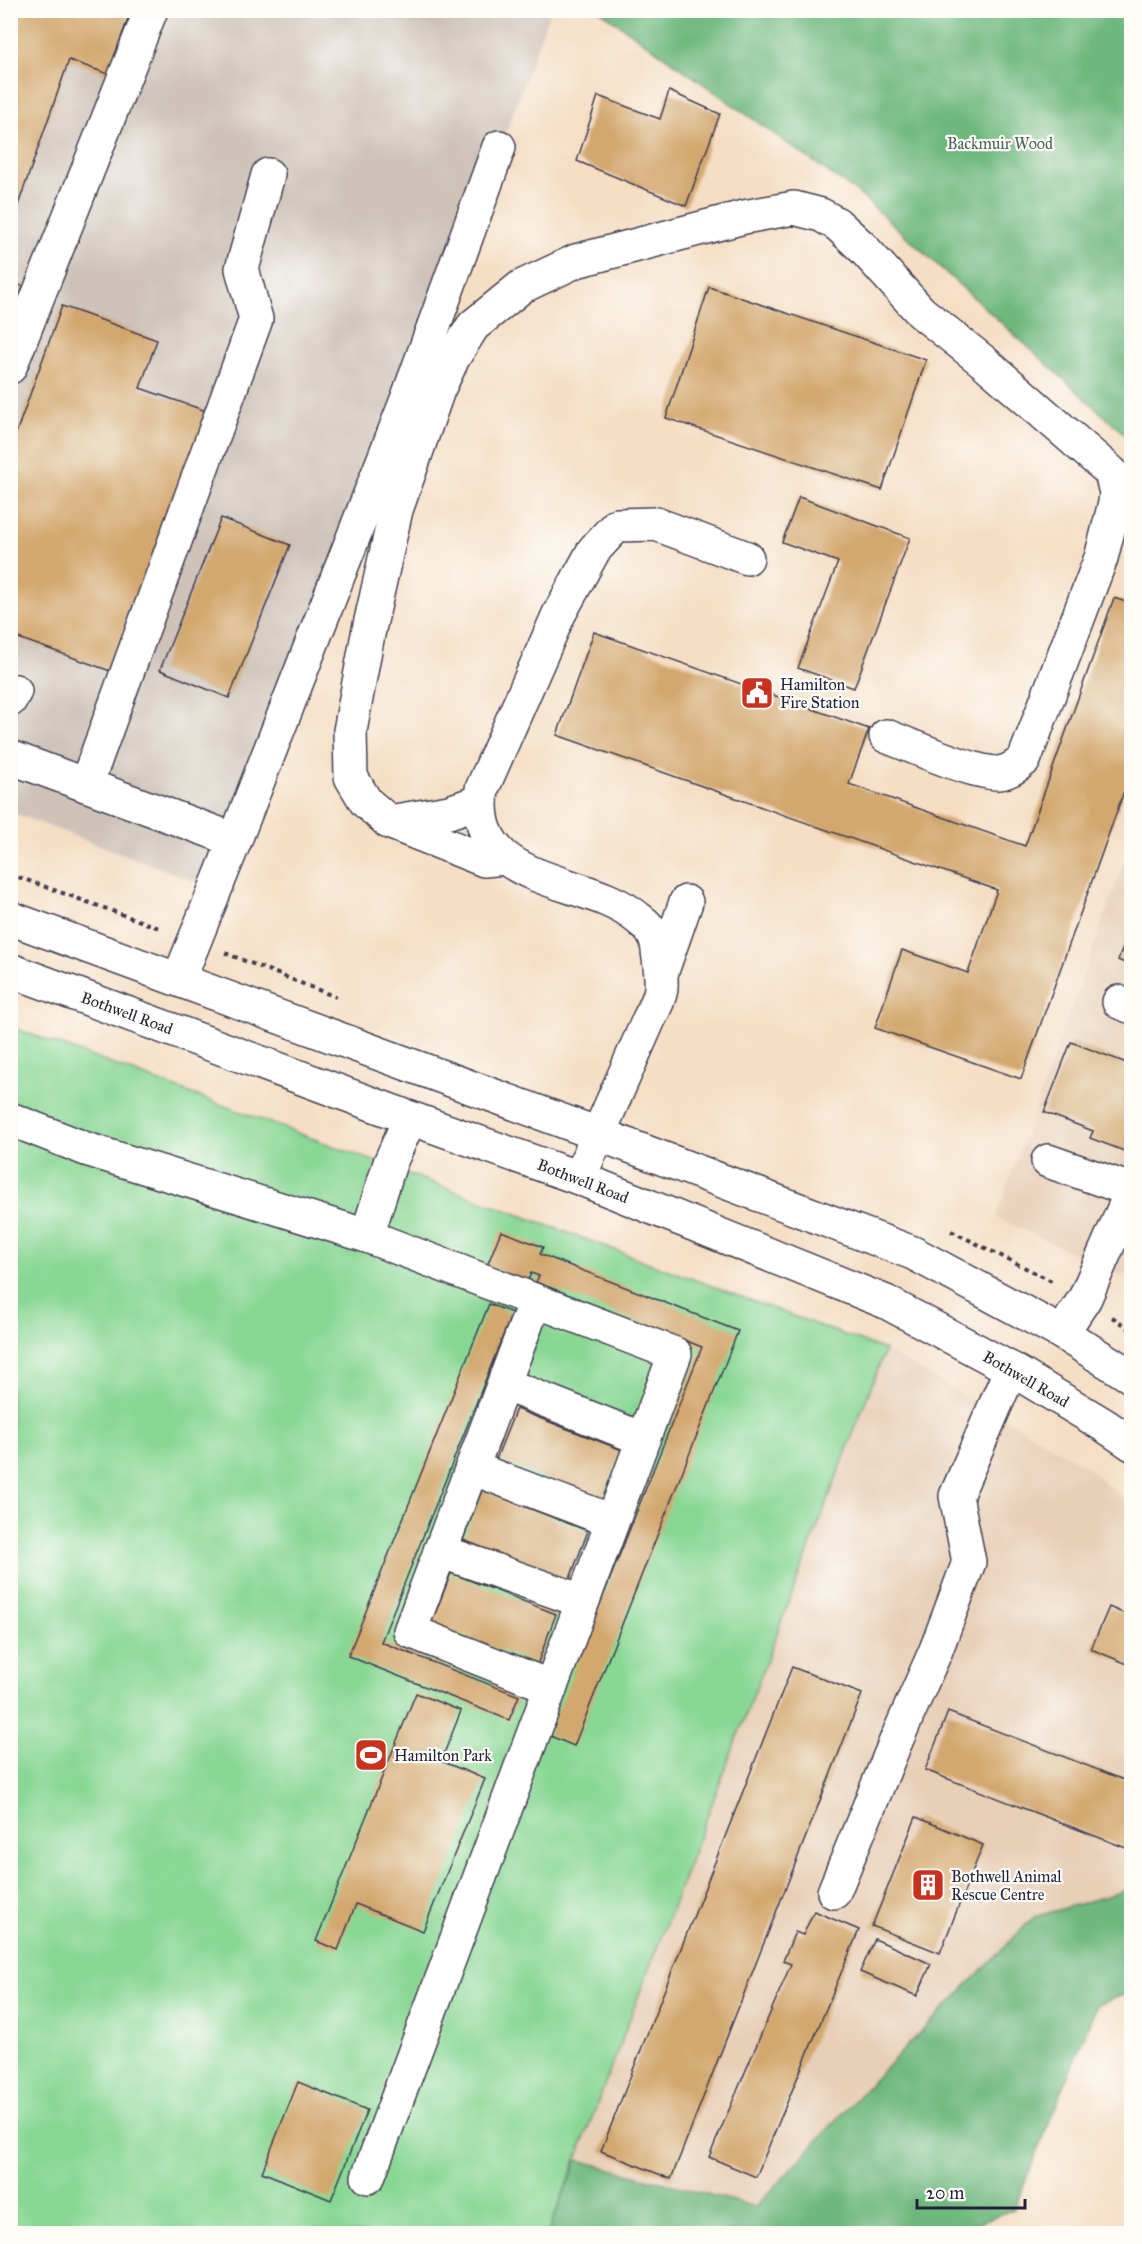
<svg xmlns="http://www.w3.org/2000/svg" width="1142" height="2244" viewBox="0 0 1142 2244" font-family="'IM FELL Great Primer',serif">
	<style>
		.built { fill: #e8cfb7 }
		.industrial { fill: #cec2b9 }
		.green { fill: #89d795; stroke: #567c68; stroke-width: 1.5 }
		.forest { fill: #6eb87e; stroke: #486d5c; stroke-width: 1.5 }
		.building { fill: #d3a86f }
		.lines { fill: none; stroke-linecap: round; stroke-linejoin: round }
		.minor-casing { stroke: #423e50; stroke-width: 36 }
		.major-casing { stroke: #423e50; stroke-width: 36 }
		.path { stroke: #423e50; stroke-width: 4; stroke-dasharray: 4.5 4.5; stroke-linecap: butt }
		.minor { stroke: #fff; stroke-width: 33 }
		.major { stroke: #fff; stroke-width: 33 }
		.labels { text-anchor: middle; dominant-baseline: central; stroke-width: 4.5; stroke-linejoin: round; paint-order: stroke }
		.park-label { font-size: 16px; fill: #46615a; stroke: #fdfcf7 }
		.poi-label { font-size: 16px; fill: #22223b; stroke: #fdfcf7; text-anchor: start }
		.street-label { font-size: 16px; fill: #22223b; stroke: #fdfcf7 }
	</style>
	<rect width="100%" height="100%" fill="#fdfcf7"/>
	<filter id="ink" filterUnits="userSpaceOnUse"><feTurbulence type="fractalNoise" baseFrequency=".0167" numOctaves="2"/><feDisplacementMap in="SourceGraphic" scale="12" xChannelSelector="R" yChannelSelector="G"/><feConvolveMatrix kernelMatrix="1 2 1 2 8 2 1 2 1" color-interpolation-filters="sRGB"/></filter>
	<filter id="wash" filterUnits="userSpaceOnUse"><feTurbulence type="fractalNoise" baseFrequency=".008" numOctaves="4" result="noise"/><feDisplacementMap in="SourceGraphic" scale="24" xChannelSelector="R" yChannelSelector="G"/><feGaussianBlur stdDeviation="1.35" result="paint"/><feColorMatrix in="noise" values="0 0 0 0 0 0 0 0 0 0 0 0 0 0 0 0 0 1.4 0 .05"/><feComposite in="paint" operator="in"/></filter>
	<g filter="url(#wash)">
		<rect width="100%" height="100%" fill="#f5dec4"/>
		<g class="built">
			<polygon points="1131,843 1131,1280 996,1217"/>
			<polygon points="885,1350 1081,1463 1131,1504 1131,1889 1034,1917 865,2089 755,2208 577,2160"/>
		</g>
		<polygon class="industrial" points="10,11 550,11 229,894 11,812"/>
		<polygon class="green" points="11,1027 885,1350 548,2233 23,2234 11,2230"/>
		<g class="forest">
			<polygon points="600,11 1131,11 1131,440 858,193"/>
			<polygon points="1131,1889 1131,1992 1097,2005 1014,2209 951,2233 548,2233 577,2160 756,2207 865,2089 1034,1917"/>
		</g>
		<g id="blocks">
			<g class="building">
				<polygon points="10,10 131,10 108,74 69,60 11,225"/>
				<polygon points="669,91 720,114 686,206 577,161 598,96 660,119"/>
				<polygon points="10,282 25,287 10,327"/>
				<polygon points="709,287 926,360 882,490 666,418"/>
				<polygon points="62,306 157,340 140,388 209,412 116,673 10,635 10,450"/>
				<polygon points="799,497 910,538 854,688 798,668 838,562 782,542"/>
				<polygon points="221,518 290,545 229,698 160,670"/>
				<polygon points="1114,598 1132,604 1132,769 1021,1079 875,1028 902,950 968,973 997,890 557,735 594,632 869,729 849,784 1025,846"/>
				<polygon points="1131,927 1132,927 1132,966 1118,960"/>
				<polygon points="1071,1042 1132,1065 1132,1154 1090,1138 1093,1131 1044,1112"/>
				<polygon points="501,1231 543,1247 540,1254 738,1331 574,1746 548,1735 702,1347 536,1282 539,1276 531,1273 527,1283 487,1266"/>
				<polygon points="489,1304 512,1313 381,1642 519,1696 509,1720 348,1656"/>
				<polygon points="516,1409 622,1450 602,1501 496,1459"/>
				<polygon points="482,1490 588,1531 569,1581 463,1540"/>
				<polygon points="451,1573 556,1614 537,1665 431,1624"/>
				<polygon points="1109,1607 1132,1617 1132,1666 1091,1649"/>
				<polygon points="792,1667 862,1694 671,2179 601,2151"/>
				<polygon points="416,1693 461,1711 441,1761 485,1779 423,1931 356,1904 338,1950 316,1941"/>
				<polygon points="948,1712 1132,1783 1132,1833 1126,1848 925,1770"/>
				<polygon points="916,1817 983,1845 940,1953 872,1926"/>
				<polygon points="814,1911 859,1930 756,2177 709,2157 791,1964 783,1961 795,1932 803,1935"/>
				<polygon points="875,1939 931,1964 917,1996 860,1972"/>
				<polygon points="298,2082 367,2110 331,2200 262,2172"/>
			</g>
		</g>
	</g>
	<g filter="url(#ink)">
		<use href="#blocks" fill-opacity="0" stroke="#423e50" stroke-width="1.5"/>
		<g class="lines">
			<g class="minor-casing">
				<g id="minor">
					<polyline points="10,367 151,10"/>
					<polyline points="10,700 15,691"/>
					<polyline points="10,757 235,840 179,979"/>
					<polyline points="86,785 256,319 242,269 268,175"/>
					<polyline points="389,822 449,812 481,801"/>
					<polyline points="235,840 408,397 499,147"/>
					<path d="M504 858 484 860 389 822 366 802 351 777 350 731 368 634 396 510 438 390 453 358 473 326 521 287 576 261 744 217 794 208 821 215 837 224 863 248 921 312 984 362 1111 472 1116 493 1115 503 1101 558 1024 760C1017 766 1008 772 999 773 974 774 912 746 886 736"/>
					<polyline points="662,971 686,902"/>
					<polyline points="1119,1002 1132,1007"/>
					<polyline points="10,1119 86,1149 367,1236 390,1163 410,1118"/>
					<polyline points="1048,1161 1131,1190"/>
					<path d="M579 1178 649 1019C663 993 663 988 659 958 658 953 658 946 656 940 653 932 646 924 639 919 586 873 469 890 482 789L559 614 594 550 617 525 656 524 747 558"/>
					<polyline points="367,1236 675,1354 368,2177"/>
					<polyline points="535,1301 410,1631 551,1687"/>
					<polyline points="1062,1333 1085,1298 1132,1190"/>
					<polyline points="504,1384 643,1439"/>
					<polyline points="472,1468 612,1521"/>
					<polyline points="440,1551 582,1601"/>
					<polyline points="834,1892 896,1741 936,1650 969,1562 956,1496 1011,1369"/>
				</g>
			</g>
			<g class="major-casing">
				<g id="major">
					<polyline points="10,918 598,1134 913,1253 1062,1333 1132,1377"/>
					<polyline points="10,970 410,1118 579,1178 886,1302 1011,1369 1104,1425 1132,1444"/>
				</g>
			</g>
			<g class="path">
				<polyline points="10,874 162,929"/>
				<polyline points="225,953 336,997"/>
				<polyline points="951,1231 1054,1282"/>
				<polyline points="1112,1317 1132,1330"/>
			</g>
			<use href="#minor" class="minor"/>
			<use href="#major" class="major"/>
		</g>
	</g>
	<defs>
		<g id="civic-square" transform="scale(1.725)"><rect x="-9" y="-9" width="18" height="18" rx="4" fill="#c8321e" stroke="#fdfcf7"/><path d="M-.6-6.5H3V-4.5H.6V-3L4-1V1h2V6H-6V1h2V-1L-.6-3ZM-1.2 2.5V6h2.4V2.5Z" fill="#fff"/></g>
		<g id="stadium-square" transform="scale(1.725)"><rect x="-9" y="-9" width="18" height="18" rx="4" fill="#c8321e" stroke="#fdfcf7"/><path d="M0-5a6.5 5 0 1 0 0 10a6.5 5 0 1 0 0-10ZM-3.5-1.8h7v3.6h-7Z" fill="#fff"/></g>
		<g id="building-square" transform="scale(1.725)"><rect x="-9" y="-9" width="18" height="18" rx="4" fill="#c8321e" stroke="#fdfcf7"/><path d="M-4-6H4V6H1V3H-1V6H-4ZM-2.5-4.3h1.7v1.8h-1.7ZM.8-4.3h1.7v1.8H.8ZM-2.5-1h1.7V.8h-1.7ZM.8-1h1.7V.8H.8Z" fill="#fff"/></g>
	</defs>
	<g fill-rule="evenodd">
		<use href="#civic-square" x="757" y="693"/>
		<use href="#stadium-square" x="371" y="1755"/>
		<use href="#building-square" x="928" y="1885"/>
	</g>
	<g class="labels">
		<g class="park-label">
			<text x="1000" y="143">Backmuir Wood</text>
		</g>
		<g class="poi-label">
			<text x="780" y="684">Hamilton<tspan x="780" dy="18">Fire Station</tspan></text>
			<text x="394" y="1755">Hamilton Park</text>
			<text x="951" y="1876">Bothwell Animal<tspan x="951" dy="18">Rescue Centre</tspan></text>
		</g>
		<g class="street-label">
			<text transform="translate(127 1013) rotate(20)">Bothwell Road</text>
			<text transform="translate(583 1181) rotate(21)">Bothwell Road</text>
			<text transform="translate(1026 1379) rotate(30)">Bothwell Road</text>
		</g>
	</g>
	<rect width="1142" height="2244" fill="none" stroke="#fdfcf7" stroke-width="36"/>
	<path d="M917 2199v9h108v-9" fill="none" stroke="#22223b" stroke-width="3"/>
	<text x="926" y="2199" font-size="18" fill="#22223b" stroke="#fdfcf7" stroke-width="4.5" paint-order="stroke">20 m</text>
</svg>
